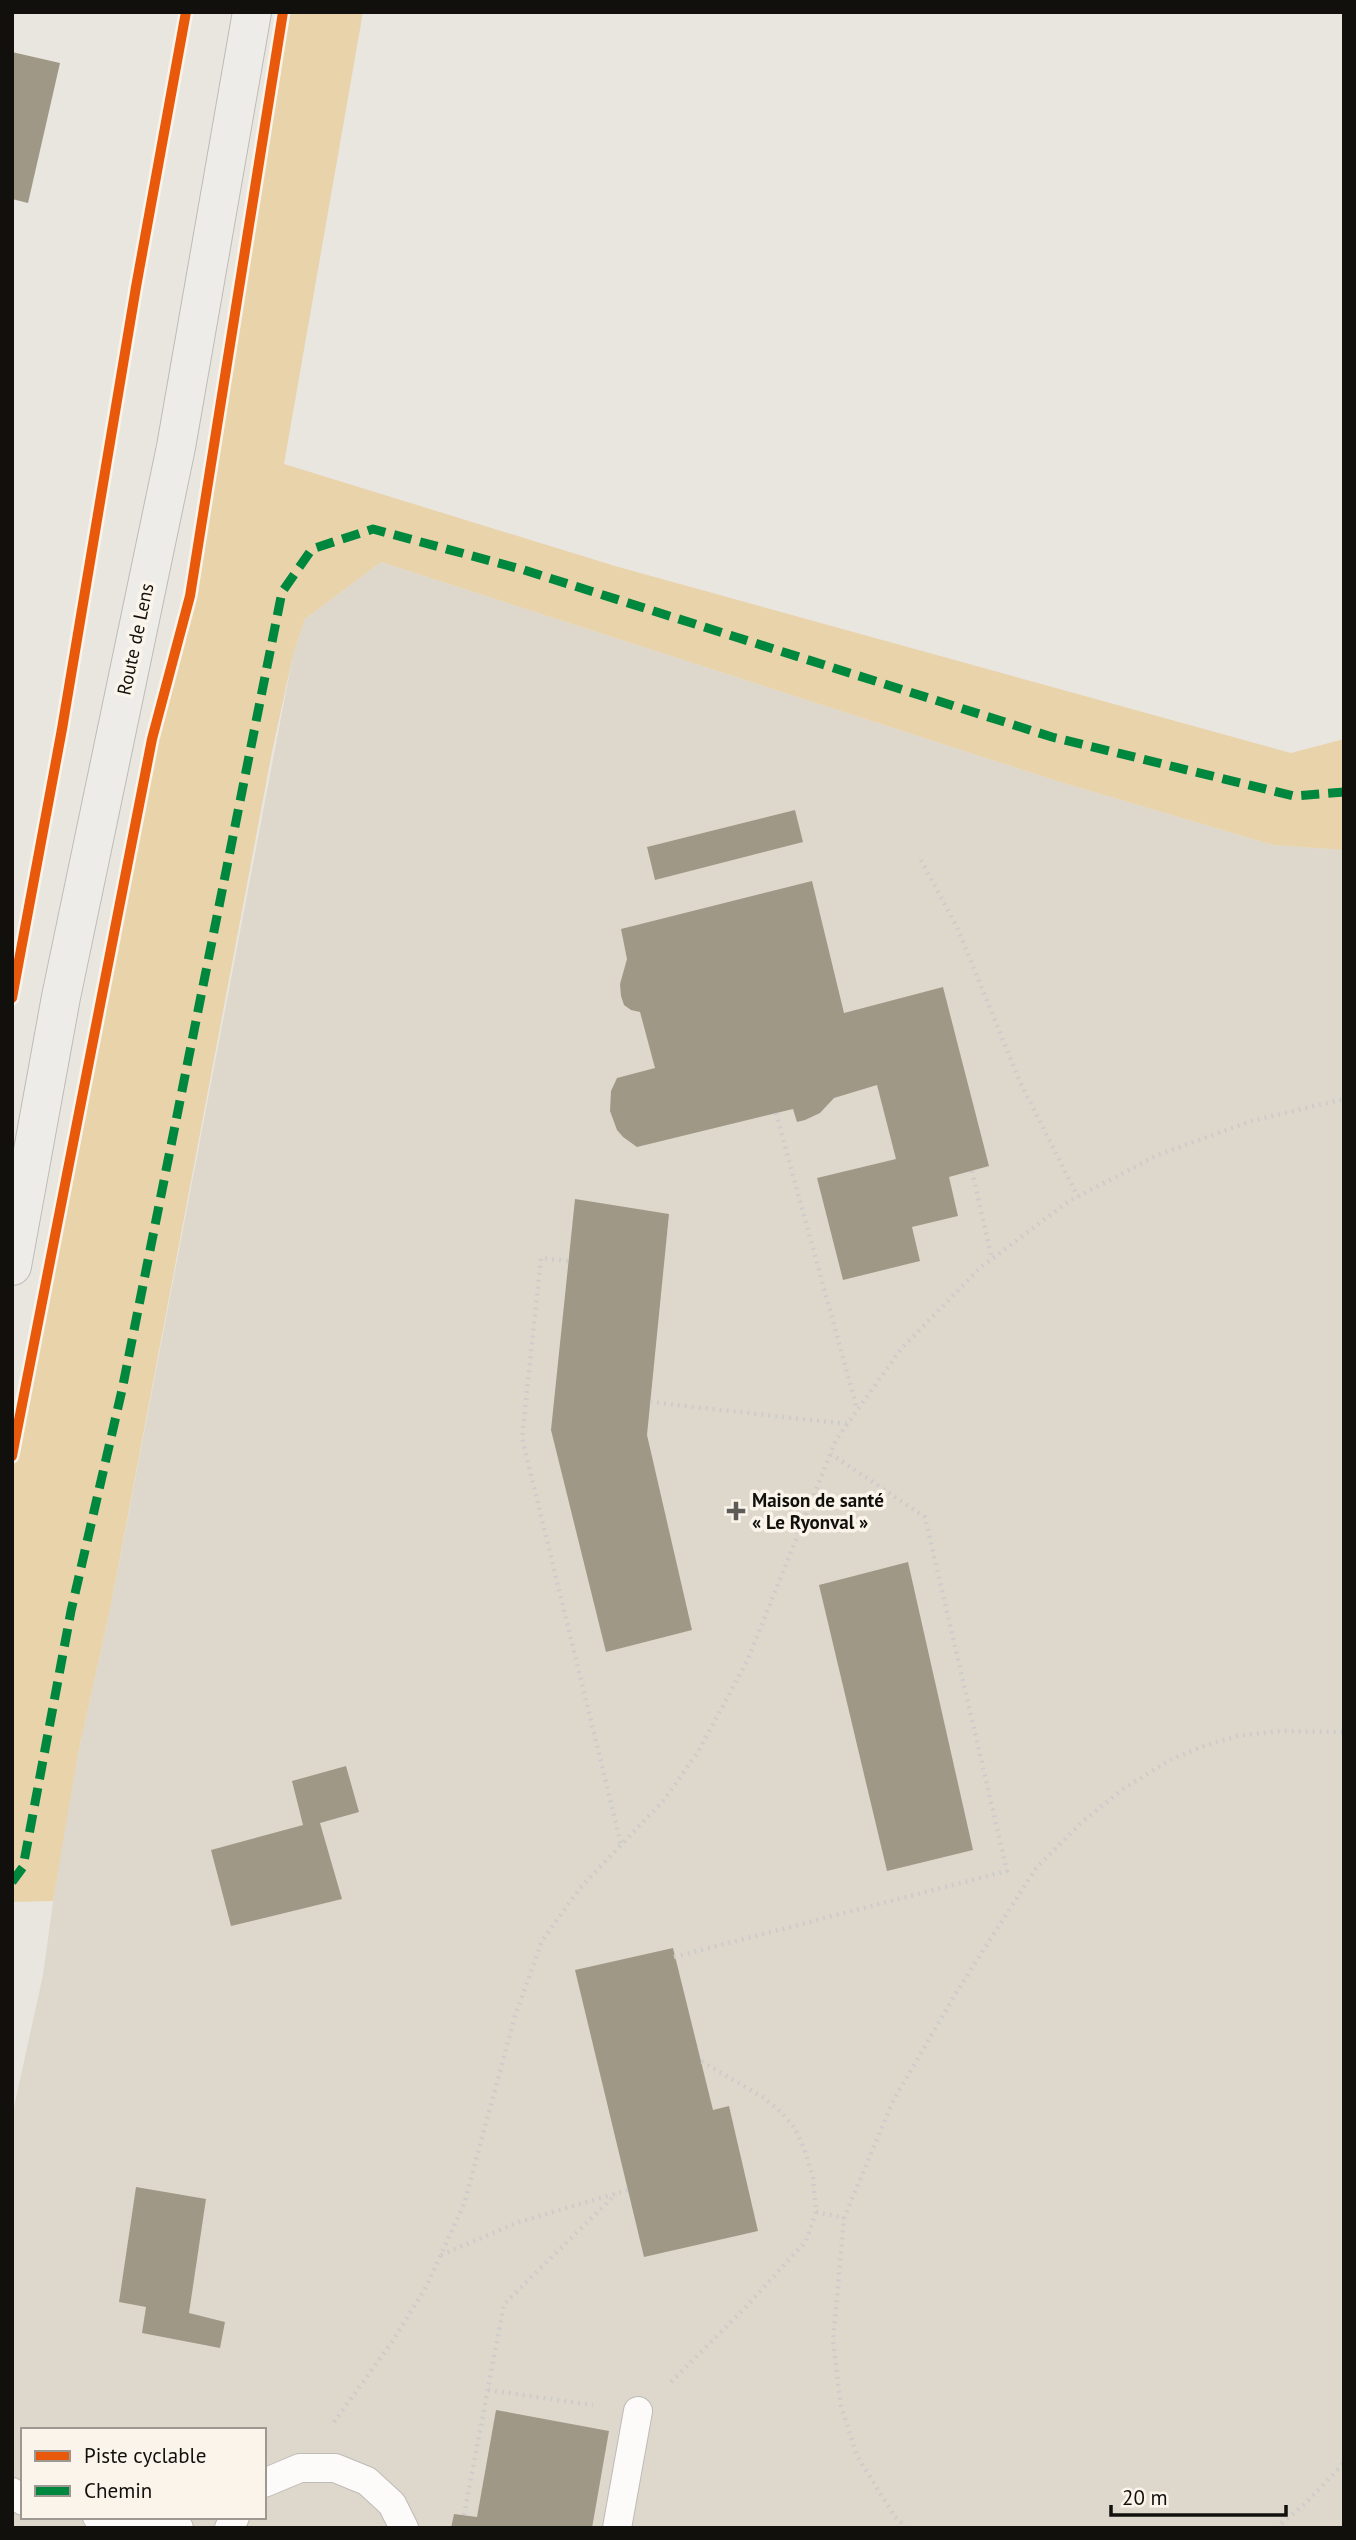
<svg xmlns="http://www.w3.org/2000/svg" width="1356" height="2540" viewBox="0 0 1356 2540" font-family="'PT Sans',sans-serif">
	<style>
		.built { fill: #ded8cc; fill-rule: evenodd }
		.green { fill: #e9d3aa }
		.building { fill: #a09887 }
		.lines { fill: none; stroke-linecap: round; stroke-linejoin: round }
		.lane-casing { stroke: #bebbb7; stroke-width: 30 }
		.secondary-casing { stroke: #bebbb7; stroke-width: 40 }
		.path { stroke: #cecccb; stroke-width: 4.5; stroke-dasharray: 2 5; stroke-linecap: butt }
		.lane { stroke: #fcfbfa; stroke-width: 28 }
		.secondary { stroke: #eeece8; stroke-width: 38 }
		.quiet { stroke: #00873e; stroke-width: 9; stroke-dasharray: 18 9; stroke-linecap: butt }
		.cycleway-casing { stroke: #faf4ea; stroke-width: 15 }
		.cycleway { stroke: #e8590c; stroke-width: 10 }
		.poi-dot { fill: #5d5b57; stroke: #faf4ea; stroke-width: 2.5 }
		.labels { text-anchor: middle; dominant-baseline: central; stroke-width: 7; stroke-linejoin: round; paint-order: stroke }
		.street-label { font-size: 19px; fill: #12100d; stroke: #faf4ea }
		.poi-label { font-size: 19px; font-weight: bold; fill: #12100d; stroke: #faf4ea; text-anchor: start }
	</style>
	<rect width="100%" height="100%" fill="#e9e6e0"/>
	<path class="built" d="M381 562 1057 781 1273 845 1344 850V2528H12V2116L43 1975 58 1866 78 1754 111 1605 293 655 305 619ZM23 2430H264V2517H23Z"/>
	<polygon class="green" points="283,12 363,12 284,464 615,566 1291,753 1344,739 1344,850 1273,845 1057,781 381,562 305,619 293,655 272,752 111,1605 78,1754 53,1901 12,1902 12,1456 152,739 190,596"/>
	<g class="building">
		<polygon points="12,52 60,63 28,203 12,199"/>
		<polygon points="795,810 803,842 655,880 647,847"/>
		<polygon points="812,881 844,1013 943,987 989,1166 949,1177 958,1216 912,1227 920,1261 843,1280 817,1178 896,1159 877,1085 834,1098 820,1113 805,1120 797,1122 793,1109 637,1147 623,1137 617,1130 610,1111 611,1091 617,1078 655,1068 640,1012 631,1010 624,1005 621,996 620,984 627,959 621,929"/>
		<polygon points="575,1199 669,1214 647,1435 692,1630 606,1652 551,1430"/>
		<polygon points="908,1562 973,1850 887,1871 819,1585"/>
		<polygon points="346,1766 359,1812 320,1823 342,1899 231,1926 211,1850 303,1825 292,1781"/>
		<polygon points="673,1948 713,2110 729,2106 758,2231 644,2257 575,1970"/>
		<polygon points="136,2187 206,2199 189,2313 225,2322 220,2348 142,2333 146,2307 119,2302"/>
		<polygon points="496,2410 609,2431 592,2528 451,2528 454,2514 477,2517"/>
	</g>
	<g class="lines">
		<g class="lane-casing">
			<g id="lane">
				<polyline points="264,2483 300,2468 335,2468 367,2481 392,2504 404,2528"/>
				<polyline points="12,2492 23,2501"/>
				<polyline points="97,2517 179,2528"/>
				<polyline points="229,2528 235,2517"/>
				<polyline points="617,2528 638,2411"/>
			</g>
		</g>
		<g class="secondary-casing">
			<polyline id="secondary" points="12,1266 61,997 176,447 252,12"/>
		</g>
		<g class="path">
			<polyline points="921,860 957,927 1020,1082 1078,1197"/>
			<polyline points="776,1113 857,1409"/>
			<polyline points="972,1171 992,1259"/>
			<polyline points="568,1261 541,1258 522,1438 621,1844"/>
			<polyline points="650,1402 847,1424"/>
			<polyline points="674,1957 1007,1871 925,1517 831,1454"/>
			<polyline points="816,2212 844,2218"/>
			<polyline points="441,2255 519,2222 628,2190"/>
			<polyline points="671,2382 744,2309 806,2241 816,2212 813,2177 804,2148 794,2127 782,2113 764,2098 701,2061"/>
			<polyline points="488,2390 593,2405"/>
			<polyline points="334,2422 392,2342 426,2287 464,2204 515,2016 542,1941 580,1888 664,1800 698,1752 747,1661 836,1440 901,1349 980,1268 1069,1201 1158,1155 1251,1121 1344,1099"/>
			<polyline points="464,2515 504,2304 616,2194"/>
			<polyline points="907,2528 895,2517 857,2456 841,2406 833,2342 844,2218 893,2101 956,1993 1036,1868 1082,1822 1123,1789 1170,1760 1204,1746 1237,1736 1282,1731 1344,1732"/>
			<polyline points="1276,2528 1306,2503 1344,2463"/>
		</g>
		<use href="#lane" class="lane"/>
		<use href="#secondary" class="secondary"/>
		<polyline class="quiet" points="12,1882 23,1867 71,1611 122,1390 282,592 312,549 373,529 524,570 1052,737 1294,796 1344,792"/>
		<g class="cycleway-casing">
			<g id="cycleway">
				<polyline points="12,998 62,729 136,287 186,12"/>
				<polyline points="12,1456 152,739 190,596 283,12"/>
			</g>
		</g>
		<use href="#cycleway" class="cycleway"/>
	</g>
	<path class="poi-dot" d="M732.5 1500.5h7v7h7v7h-7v7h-7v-7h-7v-7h7z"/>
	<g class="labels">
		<g class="street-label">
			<text transform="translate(135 639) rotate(-78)">Route de Lens</text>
		</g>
		<g class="poi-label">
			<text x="752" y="1500">Maison de santé<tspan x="752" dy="22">« Le Ryonval »</tspan></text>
		</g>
	</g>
	<rect width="1356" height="2540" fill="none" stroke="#12100d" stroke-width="28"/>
	<rect x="21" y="2428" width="245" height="91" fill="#faf4ea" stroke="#9d9992" stroke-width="2"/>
	<rect x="35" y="2451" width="35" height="10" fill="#e8590c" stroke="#9d9992" stroke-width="2"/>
	<text x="84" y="2463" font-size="21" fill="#12100d">Piste cyclable</text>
	<rect x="35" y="2486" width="35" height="10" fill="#00873e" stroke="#9d9992" stroke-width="2"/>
	<text x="84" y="2498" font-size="21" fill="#12100d">Chemin</text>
	<path d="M1111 2505v10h175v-10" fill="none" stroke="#12100d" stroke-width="3.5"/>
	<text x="1122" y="2505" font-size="21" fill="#12100d" stroke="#faf4ea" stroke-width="5" paint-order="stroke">20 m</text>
</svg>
